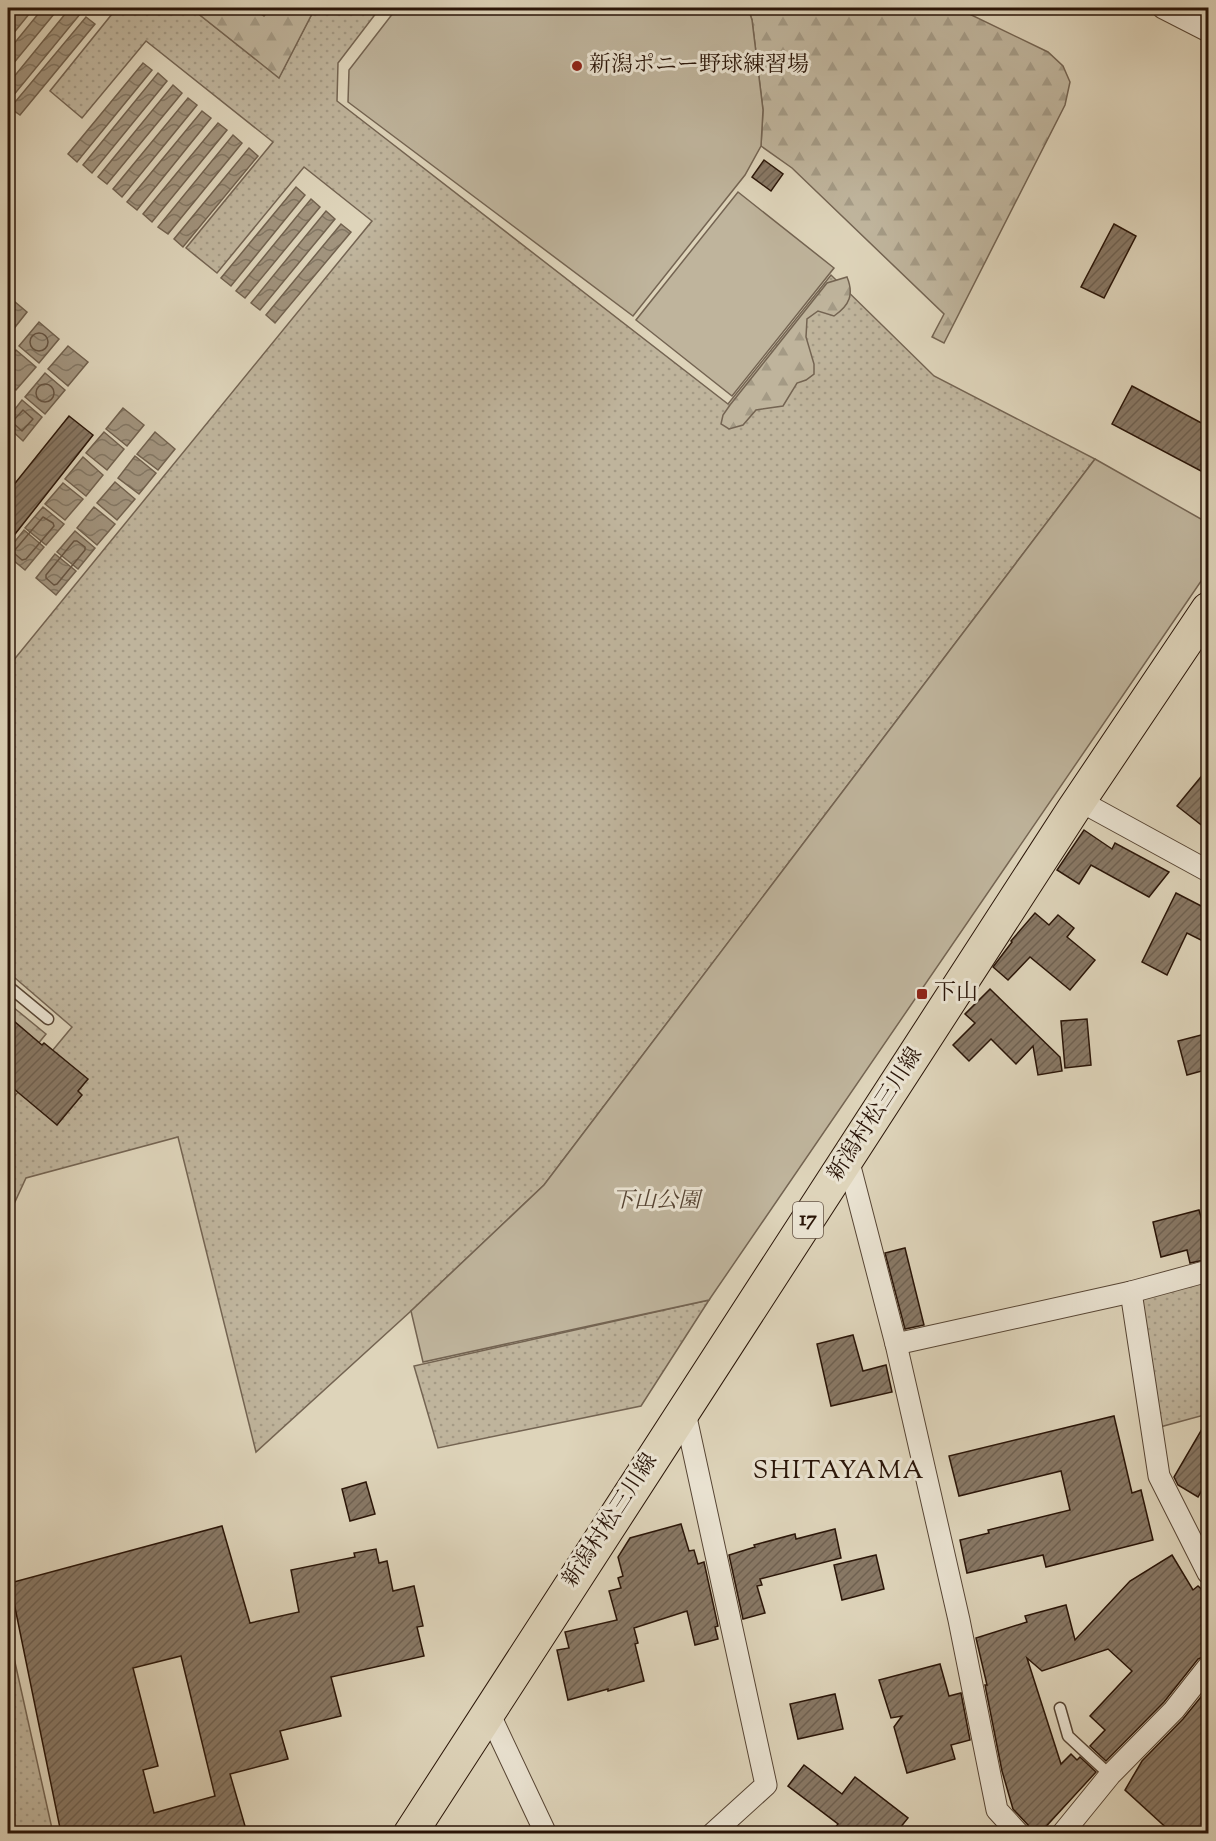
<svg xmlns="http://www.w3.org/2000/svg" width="1216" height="1841" viewBox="0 0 1216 1841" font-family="'Sorts Mill Goudy','Noto Serif JP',serif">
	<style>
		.grass { fill: url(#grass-dots); stroke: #746452; stroke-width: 1.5 }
		.forest { fill: url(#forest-firs); stroke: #746452; stroke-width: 1.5 }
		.green { fill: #bfb49c; stroke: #746452; stroke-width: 1.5 }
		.water { fill: url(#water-waves); stroke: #71614e; stroke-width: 1.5 }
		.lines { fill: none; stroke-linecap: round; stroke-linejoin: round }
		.shore { stroke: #665442; stroke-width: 1.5 }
		.building { fill: url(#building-hatch); stroke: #2a1508; stroke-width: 1.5; fill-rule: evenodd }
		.service-casing { stroke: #574534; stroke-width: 13 }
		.minor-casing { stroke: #574534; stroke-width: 23 }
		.primary-casing { stroke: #2a1508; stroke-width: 35 }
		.service { stroke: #eae3d2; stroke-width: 10 }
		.minor { stroke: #eae3d2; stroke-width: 21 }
		.primary { stroke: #ded4ba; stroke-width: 33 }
		.poi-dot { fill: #8f2418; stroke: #eae3d2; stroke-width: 2 }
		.labels { text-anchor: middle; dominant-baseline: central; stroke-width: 6; stroke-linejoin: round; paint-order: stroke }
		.shield { fill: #eae3d2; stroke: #645345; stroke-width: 1.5 }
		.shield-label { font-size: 21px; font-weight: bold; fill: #2a1508 }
		.poi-label { font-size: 22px; fill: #2a1508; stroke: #eae3d2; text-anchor: start }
		.street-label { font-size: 22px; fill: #2a1508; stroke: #eae3d2 }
		.park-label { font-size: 22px; font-style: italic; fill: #574534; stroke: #eae3d2 }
		.quarter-label { font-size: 26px; letter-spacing: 1.5px; fill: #2a1508; stroke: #eae3d2 }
	</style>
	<defs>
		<pattern id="grass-dots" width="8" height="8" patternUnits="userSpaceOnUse" patternTransform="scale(1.5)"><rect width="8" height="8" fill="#bfb49c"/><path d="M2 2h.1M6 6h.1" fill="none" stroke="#a49a85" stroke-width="1.8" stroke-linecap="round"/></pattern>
		<pattern id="forest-firs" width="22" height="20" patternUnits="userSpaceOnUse" patternTransform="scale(1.5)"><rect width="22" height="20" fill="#bfb49c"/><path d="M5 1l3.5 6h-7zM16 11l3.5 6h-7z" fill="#a49a85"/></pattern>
		<pattern id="water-waves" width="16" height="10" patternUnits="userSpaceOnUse" patternTransform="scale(1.5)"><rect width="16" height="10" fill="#a1937d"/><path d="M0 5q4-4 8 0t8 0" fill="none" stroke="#837764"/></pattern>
		<pattern id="building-hatch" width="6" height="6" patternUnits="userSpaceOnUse" patternTransform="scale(1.5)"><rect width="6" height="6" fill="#887865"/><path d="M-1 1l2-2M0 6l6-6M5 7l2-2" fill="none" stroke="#6f6151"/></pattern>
	</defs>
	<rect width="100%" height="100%" fill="#ded4ba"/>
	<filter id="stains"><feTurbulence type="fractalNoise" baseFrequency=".00333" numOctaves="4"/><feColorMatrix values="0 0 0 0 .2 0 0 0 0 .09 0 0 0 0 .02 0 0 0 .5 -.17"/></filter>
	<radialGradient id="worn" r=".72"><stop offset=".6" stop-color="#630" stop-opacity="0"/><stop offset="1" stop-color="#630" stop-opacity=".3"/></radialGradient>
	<g class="grass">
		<polygon points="105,8 191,8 279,77 315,8 380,8 338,63 337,101 728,404 831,275 934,376 1095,459 544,1185 411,1311 256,1452 178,1137 26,1178 8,1217 8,1104 72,1027 8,972 8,667 372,221 304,167 217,273 186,248 273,142 146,41 82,118 50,91 112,14"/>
		<polygon points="1208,1278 1208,1414 1160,1427 1138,1296"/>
		<polygon points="709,1300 641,1406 438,1448 414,1366"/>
		<polygon points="8,1631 53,1833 8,1833"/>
	</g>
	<g class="forest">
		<polygon points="191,8 253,8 264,16 271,8 315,8 279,78"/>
		<polygon points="748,8 957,8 1048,52 1063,66 1070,82 1065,105 944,343 932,337 944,314 792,168 761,146 763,110 752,20"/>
		<path d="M847 277C854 294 850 305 834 316L818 311 807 319 806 337 814 364V374L806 380 797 383 783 406 756 410 743 425 729 429 721 424 723 415 730 405 827 283Z"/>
		<polygon points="8,1003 46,1034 8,1080"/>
	</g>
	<g class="green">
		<polygon points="397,8 748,8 752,20 763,110 761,146 745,175 633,316 348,102 349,70"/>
		<polygon points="738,192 834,268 732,396 636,320"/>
		<polygon points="1095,459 1208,523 1208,571 709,1300 423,1362 411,1311 544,1185"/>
	</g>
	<g class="water">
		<polygon points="19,8 34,8 8,40 8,21"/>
		<polygon points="43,8 59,8 8,70 8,51"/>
		<polygon points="70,8 73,8 81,13 8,102 8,84"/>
		<polygon points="86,17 95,24 20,115 10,108"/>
		<polygon points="143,63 152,70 77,162 68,154"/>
		<polygon points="158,73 167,81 92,173 83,165"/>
		<polygon points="173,85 182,93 107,184 98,177"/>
		<polygon points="188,98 197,105 122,197 113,189"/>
		<polygon points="202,111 211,118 137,210 127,202"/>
		<polygon points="218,123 227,130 152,222 143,214"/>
		<polygon points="233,135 242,143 168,234 158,227"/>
		<polygon points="249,148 258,156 183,247 174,239"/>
		<polygon points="296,187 305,195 231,286 221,278"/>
		<polygon points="311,199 320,207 245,298 236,291"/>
		<polygon points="326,211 335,219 260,310 251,303"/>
		<polygon points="341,224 351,232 275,323 266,315"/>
		<polygon points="8,296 27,312 8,336"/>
		<polygon points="39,322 59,339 39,363 19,346"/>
		<polygon points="68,346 88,362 68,386 48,369"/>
		<polygon points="16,350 36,367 16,390 8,383 8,360"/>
		<polygon points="45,373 65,390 45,414 25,397"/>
		<polygon points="22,400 42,417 23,441 8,427 8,418"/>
		<polygon points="123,408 144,425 127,446 106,429"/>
		<polygon points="104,432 124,449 107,470 86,453"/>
		<polygon points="155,432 175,449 158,470 137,454"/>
		<polygon points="135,456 156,473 139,494 118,478"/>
		<polygon points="83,457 103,475 86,496 65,479"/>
		<polygon points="115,482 135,499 117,520 97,503"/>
		<polygon points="63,483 83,499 65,520 45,504"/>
		<polygon points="43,507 64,524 46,545 25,528"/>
		<polygon points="94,507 115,524 97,545 77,528"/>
		<polygon points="24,530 44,547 25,570 8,556 8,550"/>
		<polygon points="75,531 95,548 78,569 57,552"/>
		<polygon points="55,554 76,571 56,595 36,578"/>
	</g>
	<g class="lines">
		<g class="shore">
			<circle cx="39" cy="342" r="9"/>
			<circle cx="45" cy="393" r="9"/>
			<polygon points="23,410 33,419 22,431 12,422"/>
			<polygon points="43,517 53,523 54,526 26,559 22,560 15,554 14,551"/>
			<polygon points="74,541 77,541 85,547 85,550 57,584 54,585 46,578 46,575"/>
		</g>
	</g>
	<g class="building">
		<polygon points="764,160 783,174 771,191 752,177"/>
		<polygon points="1114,224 1136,236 1104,298 1081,287"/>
		<polygon points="1132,386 1209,427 1209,456 1201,471 1112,424"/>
		<polygon points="69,416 93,435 8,543 8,492"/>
		<polygon points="1209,767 1209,831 1177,806"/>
		<polygon points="1084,830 1112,849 1115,843 1169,872 1149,897 1091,865 1079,884 1057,870"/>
		<polygon points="1176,893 1209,910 1209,944 1187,933 1167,975 1142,962"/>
		<polygon points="1035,913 1049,925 1058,915 1074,928 1067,937 1095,960 1070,990 1030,957 1008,980 993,967 1012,942 1011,941"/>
		<polygon points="990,989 1060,1057 1062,1071 1038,1075 1033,1046 1016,1064 991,1039 969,1061 953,1045 975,1023 965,1014"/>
		<polygon points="8,1016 42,1045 44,1043 88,1079 78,1091 82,1095 57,1125 8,1084"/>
		<polygon points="1087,1019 1091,1065 1065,1068 1061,1021"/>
		<polygon points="1209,1033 1209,1069 1187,1075 1178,1041"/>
		<polygon points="1199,1210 1209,1245 1209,1259 1190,1263 1187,1250 1161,1257 1153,1222"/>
		<polygon points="905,1248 924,1325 905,1329 885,1253"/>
		<polygon points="853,1335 863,1371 886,1365 892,1392 831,1406 817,1344"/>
		<polygon points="1114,1416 1132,1493 1141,1490 1153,1540 1046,1567 1043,1555 967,1573 960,1540 989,1533 988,1530 1070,1510 1061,1471 959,1496 949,1456"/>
		<polygon points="1209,1417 1209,1478 1198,1497 1178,1485 1174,1477"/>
		<polygon points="366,1482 375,1514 350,1521 342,1489"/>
		<polygon points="681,1524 689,1551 694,1550 698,1564 704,1562 718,1626 715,1627 718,1639 695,1645 687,1611 634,1628 638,1643 635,1644 644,1681 608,1691 608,1689 568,1700 557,1650 569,1648 565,1632 617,1620 609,1591 621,1588 618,1578 623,1576 618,1557 630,1538"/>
		<path d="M222 1526 250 1623 299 1612 291 1570 355 1557 354 1553 376 1549 379 1563 387 1561 393 1591 414 1586 423 1626 417 1627 424 1656 331 1677 341 1716 280 1731 288 1759 230 1774 247 1833H61L10 1583ZM181 1656 215 1796 154 1813 143 1770 158 1766 133 1668Z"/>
		<polygon points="835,1529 841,1558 760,1579 762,1585 757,1586 765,1613 743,1619 729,1555 755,1547 754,1545 795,1534 796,1539"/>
		<polygon points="876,1555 884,1589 842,1600 834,1565"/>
		<polygon points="1172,1555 1193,1590 1198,1586 1209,1596 1209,1654 1198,1659 1164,1702 1106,1761 1090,1746 1105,1730 1090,1716 1132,1671 1108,1649 1042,1671 1027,1658 1061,1764 1071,1754 1077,1760 1080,1757 1096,1772 1040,1833 1031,1833 1028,1825 1013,1809 1002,1771 985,1685 987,1685 976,1638 1027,1622 1025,1616 1066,1605 1075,1640 1130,1581"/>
		<polygon points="940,1664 949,1696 961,1693 970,1740 951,1745 955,1759 907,1773 894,1727 902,1716 891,1718 879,1680"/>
		<polygon points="1209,1687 1209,1833 1172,1833 1125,1790 1142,1761 1183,1719"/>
		<polygon points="835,1694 843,1729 798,1739 790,1704"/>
		<polygon points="804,1765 842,1794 855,1777 908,1818 896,1833 831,1833 838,1824 788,1786"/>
	</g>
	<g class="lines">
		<g class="service-casing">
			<g id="service">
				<polyline points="8,986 48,1019"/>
				<polyline points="1060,1708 1068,1736 1110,1775"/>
			</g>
		</g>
		<g class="minor-casing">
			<g id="minor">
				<polyline points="1163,8 1208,31"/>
				<polyline points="1080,801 1208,871"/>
				<polyline points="848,1159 896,1344 959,1620 997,1810 1019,1834"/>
				<polyline points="1131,1292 1159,1476 1208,1573"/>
				<polyline points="896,1344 1131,1292 1208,1271"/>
				<polyline points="684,1408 766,1785 712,1834"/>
				<polyline points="488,1711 546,1834"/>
				<polyline points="1062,1834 1110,1775 1174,1710 1208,1667"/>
			</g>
		</g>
		<g class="primary-casing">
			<polyline id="primary" points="410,1834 1073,810 1208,609"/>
		</g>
		<use href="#service" class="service"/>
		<use href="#minor" class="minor"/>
		<use href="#primary" class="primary"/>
	</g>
	<g class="poi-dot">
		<circle cx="577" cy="66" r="6"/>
		<rect x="916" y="988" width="12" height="12" rx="3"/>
	</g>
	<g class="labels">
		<rect class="shield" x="793" y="1202" width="30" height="36" rx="4.5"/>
		<g class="shield-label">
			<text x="808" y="1220">17</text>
		</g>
		<g class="poi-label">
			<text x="589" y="66">新潟ポニー野球練習場</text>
			<text x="934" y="994">下山</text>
		</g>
		<g class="street-label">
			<text transform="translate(876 1115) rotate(-57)">新潟村松三川線</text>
			<text transform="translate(611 1521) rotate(-57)">新潟村松三川線</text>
		</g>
		<g class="park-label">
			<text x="656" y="1202">下山公園</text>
		</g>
		<g class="quarter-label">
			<text x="839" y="1471">SHITAYAMA</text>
		</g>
	</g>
	<rect width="1216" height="1841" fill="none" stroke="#ded4ba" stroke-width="30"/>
	<rect x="9" y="9" width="1198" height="1823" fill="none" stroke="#2a1508" stroke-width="3"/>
	<rect x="15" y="15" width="1186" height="1811" fill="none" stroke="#2a1508" stroke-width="1.5"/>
	<rect width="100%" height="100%" filter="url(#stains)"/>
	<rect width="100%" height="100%" fill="url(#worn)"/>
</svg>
